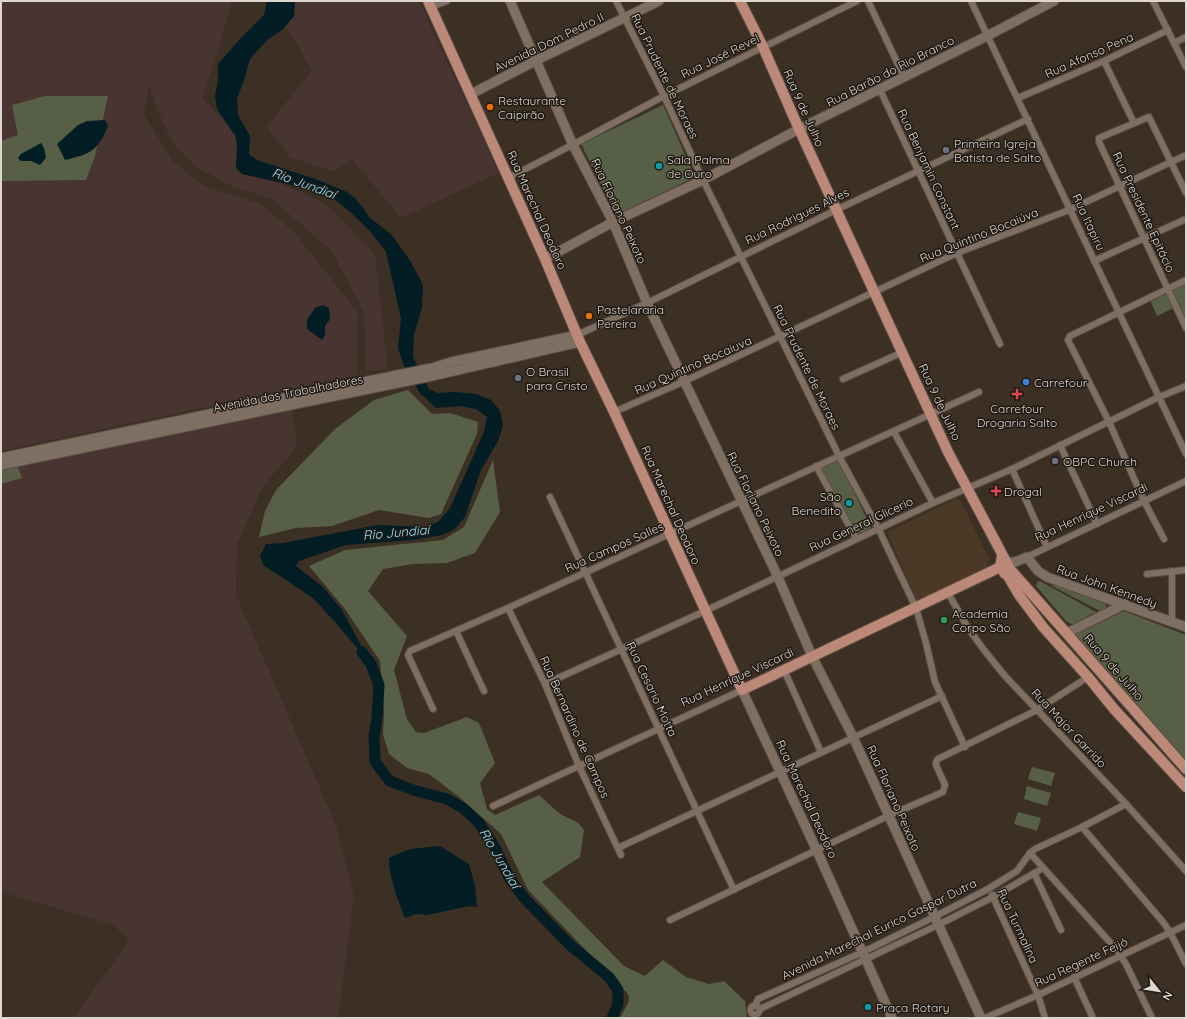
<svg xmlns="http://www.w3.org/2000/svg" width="1187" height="1019" viewBox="0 0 1187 1019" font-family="Quicksand,sans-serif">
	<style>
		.industrial { fill: #483430 }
		.built { fill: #4b3827 }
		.green { fill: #576046 }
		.water { fill: #031d25 }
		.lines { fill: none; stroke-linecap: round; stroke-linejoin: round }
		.river { stroke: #031d25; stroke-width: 11 }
		.street-casing { stroke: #584d43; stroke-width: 8 }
		.secondary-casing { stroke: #584d43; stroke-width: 11 }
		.primary-casing { stroke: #584d43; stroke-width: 12 }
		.street { stroke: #7f6f62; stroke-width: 6 }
		.secondary { stroke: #7f6f62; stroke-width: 9 }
		.primary { stroke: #bc8877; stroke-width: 10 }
		.food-dot { fill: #e8710a; stroke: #1f1913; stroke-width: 1.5 }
		.worship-dot { fill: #6b7280; stroke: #1f1913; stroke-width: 1.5 }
		.culture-dot { fill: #0f9aa8; stroke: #1f1913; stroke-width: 1.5 }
		.shop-dot { fill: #3f7fe0; stroke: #1f1913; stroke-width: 1.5 }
		.health-dot { fill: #e0444e; stroke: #1f1913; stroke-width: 1.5 }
		.leisure-dot { fill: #2e9e5b; stroke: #1f1913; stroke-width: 1.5 }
		.labels { text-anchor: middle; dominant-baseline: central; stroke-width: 3; stroke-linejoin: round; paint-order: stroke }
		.street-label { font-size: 12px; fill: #dfd7cf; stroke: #1f1913 }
		.poi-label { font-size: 12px; fill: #dfd7cf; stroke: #1f1913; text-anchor: start }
		.water-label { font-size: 13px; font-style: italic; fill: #8fe3fd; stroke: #1f1913 }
	</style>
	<rect width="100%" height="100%" fill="#3c2f23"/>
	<g class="industrial">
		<polygon points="1,1 232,1 218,50 202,97 235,135 237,145 236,168 242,174 272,180 325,203 375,254 388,369 366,371 364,312 332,252 272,199 233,187 196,167 173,144 156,107 149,83 144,115 174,162 204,186 261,204 294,232 358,313 357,375 1,451"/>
		<polygon points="295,1 419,1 499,173 401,218 352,159 334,172 289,157 267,126 312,70 286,26 294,16"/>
		<polygon points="292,408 297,447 263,486 237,544 236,595 336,825 354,896 338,1018 74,1018 129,940 113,925 1,892 1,471 61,456"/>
	</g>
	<polygon class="built" points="956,499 961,501 989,559 986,568 918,603 887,532"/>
	<g class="green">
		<polygon points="45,96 108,96 95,156 86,180 1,181 1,141 18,135 12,105"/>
		<polygon points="663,105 695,177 616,215 581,144"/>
		<polygon points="1186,281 1186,327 1169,289"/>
		<polygon points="1167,292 1174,308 1157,316 1150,300"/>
		<polygon points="408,390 432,414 450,413 478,422 477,434 441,514 429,518 379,510 332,526 296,528 259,537 265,511 276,490 335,429 374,400"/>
		<polygon points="838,458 872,530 856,538 819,467"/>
		<polygon points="493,460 500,512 475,553 447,563 413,564 383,569 368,591 407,636 394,670 407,719 416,732 424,733 467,717 479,723 495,763 480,783 487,809 495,815 539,795 560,814 577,822 584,830 580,857 542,882 624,966 645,976 663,960 686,977 709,984 724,981 745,1001 747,1018 620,1018 629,1001 628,994 528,890 501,834 459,797 429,774 407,768 389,754 383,735 384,712 380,661 345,609 309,566 345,550 443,540 464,527"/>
		<polygon points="16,462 22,478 1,484 1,466"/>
		<polygon points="1040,581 1098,613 1093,613 1073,625 1066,621 1036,586 1037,582"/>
		<polygon points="1053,583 1105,602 1106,605 1106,608 1100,611 1052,586"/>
		<polygon points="1124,611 1186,635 1186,763 1074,635"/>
		<polygon points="1032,767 1055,773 1051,786 1028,779"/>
		<polygon points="1027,786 1051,793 1047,806 1024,799"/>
		<polygon points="1018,812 1041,818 1037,831 1014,824"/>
	</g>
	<g class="water">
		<polygon points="267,1 295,1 294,16 282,30 267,40 250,59 244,80 237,99 238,115 250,136 249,154 257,160 318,180 347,192 355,198 366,212 370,218 391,234 411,262 423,285 422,307 414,335 413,357 429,389 438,393 454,392 476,394 491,400 500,411 503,426 498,441 481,470 465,517 455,529 443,535 412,540 346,545 299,561 296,566 323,587 342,610 371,664 334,621 314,599 282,577 264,566 260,556 266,544 283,543 378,525 425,527 438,522 450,508 484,432 487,417 476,409 460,406 436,408 420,393 404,366 398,348 401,318 386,252 370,231 349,211 327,193 242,174 236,168 237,145 235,135 217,109 215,96 218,81 218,64 240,39 264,15"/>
		<path d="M105 120 108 126C98 151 90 154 65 160L57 144 78 125 87 121Z"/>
		<polygon points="41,143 44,148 46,158 40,165 31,161 21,161 18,158 21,154"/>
		<polygon points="323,305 329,308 330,319 325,326 325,335 322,340 307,329 307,320 315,308"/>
		<path d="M440 846 469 864 475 886 477 907 469 906 427 915 416 914 405 918C399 903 388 874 389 858L410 849Z"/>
	</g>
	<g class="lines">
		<polyline class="river" points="362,652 371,664 379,685 377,719 374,736 375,761 381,770 390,781 413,790 447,799 463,808 479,823 494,846 510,879 525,899 570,945 609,977 618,990 618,1004 612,1018"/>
		<g class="street-casing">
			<g id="street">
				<polyline points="616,1 664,96 703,180 839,456 878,528 916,608 926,643 935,682 965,747"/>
				<polyline points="868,1 904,77"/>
				<path d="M971 1C1043 152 1114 303 1186 454"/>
				<polyline points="1153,1 1186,67"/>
				<polyline points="431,7 447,1"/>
				<polyline points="1174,43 1186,37"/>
				<polyline points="1104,61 1134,123"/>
				<polyline points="880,90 1000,344"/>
				<polyline points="1018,98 1104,61 1168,30"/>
				<polyline points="508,178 576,143 664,96 857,1"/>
				<polyline points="1186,193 1149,117 1099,138 1099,142 1186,328"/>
				<polyline points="1094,261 1186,219"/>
				<polyline points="577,335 647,303 836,210 1028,119"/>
				<polyline points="843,379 903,352"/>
				<polyline points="614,412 685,381 957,253 1069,210 1186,155"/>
				<polyline points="894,432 933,503"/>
				<polyline points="1060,445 1097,524"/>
				<polyline points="816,466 856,538"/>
				<polyline points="1012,469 1047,547"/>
				<polyline points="550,497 734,890"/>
				<polyline points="1164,539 1144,501 1109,422 1068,340 1070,336 1186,280"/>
				<polyline points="1027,557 1186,481"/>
				<polyline points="1172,571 1172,623"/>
				<polyline points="1147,574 1186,570"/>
				<polyline points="948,593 968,628 984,650 1005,676 1126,804 1186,871"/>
				<polyline points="508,608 545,684 579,766 621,855"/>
				<polyline points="456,631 484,691"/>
				<polyline points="784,670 821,752"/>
				<polyline points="545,684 705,611 933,503 1012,469 1159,397 1186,386"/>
				<polyline points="433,709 408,655 410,651 508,608 979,392"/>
				<polyline points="493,806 742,690"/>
				<polyline points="1082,827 1163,922 1170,932 1186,964"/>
				<polyline points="618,848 942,696"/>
				<polyline points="1030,853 1116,949 1126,964 1152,1018"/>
				<polyline points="1034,873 1061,930"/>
				<polyline points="992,895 1038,995 1045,1018"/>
				<polyline points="670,920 890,815 943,792 945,785 936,765 936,762 938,759 1037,710 1088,677"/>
				<polyline points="1074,977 1093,1018"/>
				<circle cx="755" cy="1010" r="4.5"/>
				<polyline points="755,1006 758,999 863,952 934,917 988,889 1017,871 1030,853 1035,849 1082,827 1126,804"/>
				<polyline points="760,1009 938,925 993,897 1043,868"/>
				<polyline points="985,1018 1038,995 1186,925"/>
			</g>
		</g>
		<g class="secondary-casing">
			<g id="secondary">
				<polyline points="510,1 573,145 613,222 647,303 777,575 812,656 853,737 981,1018"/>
				<polyline points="471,94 537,60 659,1"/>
				<polyline points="545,259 613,222 703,180 799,129 987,36 1054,1"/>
				<polyline points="1,458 275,400 432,368 451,362 577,335"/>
				<polyline points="1,465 432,376 580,342"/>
				<path d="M1006 562C1014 564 1020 560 1027 557L1038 571 1047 577 1186 627"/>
				<polyline points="1067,633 1125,604"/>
				<polyline points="742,690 817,851 892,1018"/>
			</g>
		</g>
		<g class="primary-casing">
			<g id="primary">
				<polyline points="428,1 545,259 580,342 614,412 742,690 992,571 1000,567 1002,556"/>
				<polyline points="740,1 763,47 799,129 948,452 1010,569 1186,769"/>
				<polyline points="1004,573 1008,576 1019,595 1043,627 1088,677 1114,709 1186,787"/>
			</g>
		</g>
		<use href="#street" class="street"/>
		<use href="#secondary" class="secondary"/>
		<use href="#primary" class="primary"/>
	</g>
	<g class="food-dot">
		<circle cx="490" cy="107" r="4"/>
		<circle cx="589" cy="316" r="4"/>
	</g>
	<g class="worship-dot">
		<circle cx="946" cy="150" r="4"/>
		<circle cx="518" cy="378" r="4"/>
		<circle cx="1055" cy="461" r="4"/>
	</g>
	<g class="culture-dot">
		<circle cx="659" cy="166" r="4"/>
		<circle cx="849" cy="503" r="4"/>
		<circle cx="868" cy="1007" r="4"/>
	</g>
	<circle class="shop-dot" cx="1026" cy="382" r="4"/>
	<g class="health-dot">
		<path d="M1015 388h4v4h4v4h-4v4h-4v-4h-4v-4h4z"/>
		<path d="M994 485h4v4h4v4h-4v4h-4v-4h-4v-4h4z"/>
	</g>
	<circle class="leisure-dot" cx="944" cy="620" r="4"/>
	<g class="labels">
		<g class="street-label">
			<text transform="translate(549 42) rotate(-26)">Avenida Dom Pedro II</text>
			<text transform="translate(1089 55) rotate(-24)">Rua Afonso Pena</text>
			<text transform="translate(720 56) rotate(-26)">Rua José Revel</text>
			<text transform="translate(890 71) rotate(-27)">Rua Barão do Rio Branco</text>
			<text transform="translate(665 76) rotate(64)">Rua Prudente de Moraes</text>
			<text transform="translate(804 108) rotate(66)">Rua 9 de Julho</text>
			<text transform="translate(929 169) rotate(65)">Rua Benjamin Constant</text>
			<text transform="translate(537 210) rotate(66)">Rua Marechal Deodoro</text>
			<text transform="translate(619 211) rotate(65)">Rua Floriano Peixoto</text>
			<text transform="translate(1144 212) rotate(65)">Rua Presidente Epitácio</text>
			<text transform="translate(797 216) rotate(-26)">Rua Rodrigues Alves</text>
			<text transform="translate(1089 222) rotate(65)">Rua Itapiru</text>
			<text transform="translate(979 235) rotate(-22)">Rua Quintino Bocaiúva</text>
			<text transform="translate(693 365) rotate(-24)">Rua Quintino Bocaiuva</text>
			<text transform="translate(807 367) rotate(64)">Rua Prudente de Moraes</text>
			<text transform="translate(288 393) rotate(-11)">Avenida dos Trabalhadores</text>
			<text transform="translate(940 402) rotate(65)">Rua 9 de Julho</text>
			<text transform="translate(756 504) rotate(64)">Rua Floriano Peixoto</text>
			<text transform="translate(671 505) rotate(66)">Rua Marechal Deodoro</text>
			<text transform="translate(1091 512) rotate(-25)">Rua Henrique Viscardi</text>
			<text transform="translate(861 524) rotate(-25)">Rua General Glicerio</text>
			<text transform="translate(614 547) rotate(-24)">Rua Campos Salles</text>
			<text transform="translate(1107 586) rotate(20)">Rua John Kennedy</text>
			<text transform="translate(1114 667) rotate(49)">Rua 9 de Julho</text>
			<text transform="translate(737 677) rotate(-25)">Rua Henrique Viscardi</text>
			<text transform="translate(652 689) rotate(65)">Rua Cesario Motta</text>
			<text transform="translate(575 727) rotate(66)">Rua Bernardino de Campos</text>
			<text transform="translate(1069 728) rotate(47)">Rua Major Garrido</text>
			<text transform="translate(894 798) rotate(66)">Rua Floriano Peixoto</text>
			<text transform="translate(807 799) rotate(65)">Rua Marechal Deodoro</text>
			<text transform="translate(1018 926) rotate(65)">Rua Turmalina</text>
			<text transform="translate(879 929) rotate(-26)">Avenida Marechal Eurico Gaspar Dutra</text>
			<text transform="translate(1081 962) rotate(-25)">Rua Regente Feijó</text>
		</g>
		<g class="poi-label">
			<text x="498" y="100">Restaurante<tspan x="498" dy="14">Caipirão</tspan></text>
			<text x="954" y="143">Primeira Igreja<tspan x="954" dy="14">Batista de Salto</tspan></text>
			<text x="667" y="159">Sala Palma<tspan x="667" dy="14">de Ouro</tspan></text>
			<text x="597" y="309">Pastelararia<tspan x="597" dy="14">Pereira</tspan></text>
			<text x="526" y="371">O Brasil<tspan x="526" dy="14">para Cristo</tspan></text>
			<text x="1034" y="382">Carrefour</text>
			<text x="1017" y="408" text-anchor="middle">Carrefour<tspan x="1017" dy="14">Drogaria Salto</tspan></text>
			<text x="1063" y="461">OBPC Church</text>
			<text x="1004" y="491">Drogal</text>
			<text x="841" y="496" text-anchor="end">São<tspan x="841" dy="14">Benedito</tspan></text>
			<text x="952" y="613">Academia<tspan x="952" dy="14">Corpo São</tspan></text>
			<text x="876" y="1007">Praça Rotary</text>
		</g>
		<g class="water-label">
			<text transform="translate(304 183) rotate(20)">Rio Jundiaí</text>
			<text transform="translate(396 532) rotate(-5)">Rio Jundiaí</text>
			<text transform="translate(500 858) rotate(60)">Rio Jundiaí</text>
		</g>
	</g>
	<rect width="1187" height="1019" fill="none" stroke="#dfd7cf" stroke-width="4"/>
	<g transform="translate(1159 991) rotate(120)" stroke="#1f1913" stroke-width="3" paint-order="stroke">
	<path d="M0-3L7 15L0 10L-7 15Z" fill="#dfd7cf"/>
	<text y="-6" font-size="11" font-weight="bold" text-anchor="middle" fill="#dfd7cf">N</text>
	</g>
</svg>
